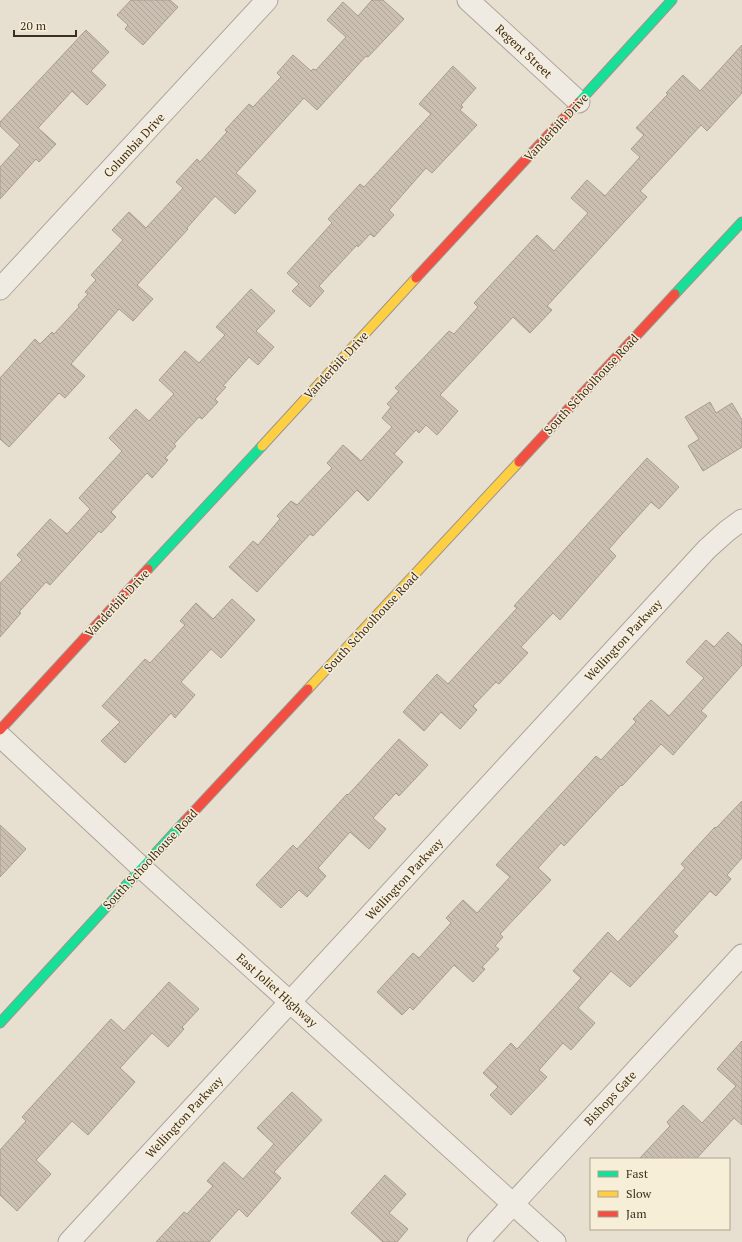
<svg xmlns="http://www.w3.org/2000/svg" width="742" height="1242" viewBox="0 0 742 1242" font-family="'PT Serif',serif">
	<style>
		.building { fill: url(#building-back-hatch); stroke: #a89c90 }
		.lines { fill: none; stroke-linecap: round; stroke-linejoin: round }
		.street-casing { stroke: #ada599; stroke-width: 23 }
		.fast-casing { stroke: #9c958a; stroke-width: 11 }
		.slow-casing { stroke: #9c958a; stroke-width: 11 }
		.jam-casing { stroke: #9c958a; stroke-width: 11 }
		.street { stroke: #efebe3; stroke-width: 21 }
		.fast { stroke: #16e098; stroke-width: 9 }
		.slow { stroke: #ffcf43; stroke-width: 9 }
		.jam { stroke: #f24e42; stroke-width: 9 }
		.labels { text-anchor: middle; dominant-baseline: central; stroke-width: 3; stroke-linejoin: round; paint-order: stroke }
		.street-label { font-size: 12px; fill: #3d2e20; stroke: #f7eed8 }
	</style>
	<defs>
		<pattern id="building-back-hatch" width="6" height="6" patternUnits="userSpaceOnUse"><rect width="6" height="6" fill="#cbbfb2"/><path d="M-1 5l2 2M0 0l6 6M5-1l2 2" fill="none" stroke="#afa499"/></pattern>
	</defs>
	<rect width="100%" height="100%" fill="#e7e0d1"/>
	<g class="building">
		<polygon points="131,0 170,0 178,7 143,45 125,29 128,25 117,15"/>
		<polygon points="372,0 383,0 404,19 368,57 366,56 317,110 304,98 236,173 256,191 235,214 215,196 187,228 188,229 137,285 153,299 133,321 119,309 71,364 85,376 65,398 59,393 9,447 0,439 0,378 35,339 40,344 52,332 54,334 79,307 78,305 88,294 85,292 96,280 91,275 123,240 112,230 129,212 146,228 183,188 176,182 197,159 200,162 227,132 225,130 249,104 253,107 281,77 277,73 293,55 311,71 313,69 316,70 346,37 327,20 343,2 358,16"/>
		<polygon points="86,30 109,52 91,71 106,85 87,105 72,91 38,128 56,144 39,162 36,159 0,199 0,167 20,145 0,126 0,122"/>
		<polygon points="742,45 742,93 707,131 701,125 640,191 647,197 547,306 552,310 530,333 513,317 440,395 458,411 437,435 426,425 419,433 416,430 394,454 403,462 368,501 357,490 313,536 310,534 257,592 229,567 253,541 258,545 280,519 277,516 291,501 297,505 332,468 327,463 343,445 361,461 392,427 382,418 391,407 387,404 399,391 395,388 449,331 454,334 478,307 474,303 537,235 554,251 588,213 571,198 587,180 605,196 640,157 631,149 644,135 636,128 668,94 666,93 683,75 700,91"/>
		<polygon points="453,66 476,88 461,105 463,107 460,110 477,125 432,173 426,168 389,210 394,215 374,237 370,234 358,247 357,245 319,286 324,291 310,307 292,291 299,284 287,273 332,223 328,219 360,184 364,187 431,114 419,104"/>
		<polygon points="251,289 275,311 256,331 274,347 258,365 249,357 223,386 226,387 215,399 218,402 202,419 199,417 174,444 176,446 165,458 168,460 152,478 147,473 111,512 116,517 101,533 99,531 50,585 46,582 19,612 21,613 0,637 0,583 22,560 17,555 50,519 67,534 90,509 79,498 122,451 109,438 136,409 149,421 174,394 159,380 185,351 199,363 225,335 216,327"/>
		<polygon points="710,402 716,413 732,403 742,420 742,447 703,471 688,446 699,439 685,417"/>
		<polygon points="647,458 679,487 659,509 651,502 622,534 609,549 616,556 560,620 553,613 521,647 528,653 499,684 496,682 473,706 477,710 460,729 441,712 424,731 403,712 437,674 448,684 517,608 514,606"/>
		<polygon points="232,599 255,620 221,658 211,649 181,682 195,695 175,718 171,713 125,763 101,741 120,722 102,706 145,659 150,663 185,625 180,621 196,603 213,619"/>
		<polygon points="728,632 742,645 742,665 701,711 707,716 673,755 661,744 622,786 621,785 564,846 561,843 538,868 551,880 500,934 503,937 495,946 499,949 482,967 485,969 473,982 454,965 413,1010 410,1007 402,1015 377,992 413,953 419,958 451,923 446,918 463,900 477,913 510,877 496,865 596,756 601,760 636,722 633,719 651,700 669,716 704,678 686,662 706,640 714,647"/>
		<polygon points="399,739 428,765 399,796 396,793 373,818 386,829 369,849 350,832 318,868 326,876 307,897 299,890 281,908 256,885 293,845 297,849 347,794 348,795"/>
		<polygon points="742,801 742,858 727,875 731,879 716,896 710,891 673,932 678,936 630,987 611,971 578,1008 595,1023 571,1050 563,1043 539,1070 547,1077 511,1115 490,1095 498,1087 483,1073 511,1043 517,1049 581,978 573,971 608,932 618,942 685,868 681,864 715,827 716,828"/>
		<polygon points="0,825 26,849 0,877"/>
		<polygon points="169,982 199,1009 182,1027 184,1029 168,1047 152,1033 120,1068 135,1082 88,1135 72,1121 36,1160 51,1174 17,1211 0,1195 0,1150 26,1121 22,1117 111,1019 124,1031"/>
		<polygon points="742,1041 742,1125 734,1118 696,1159 639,1159 670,1126 667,1122 683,1105 702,1123 736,1086 717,1069"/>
		<polygon points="292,1092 322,1120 274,1172 281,1178 276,1184 247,1217 239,1209 209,1242 156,1242 184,1212 187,1214 213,1186 207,1181 224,1162 243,1179 274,1144 257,1128"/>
		<polygon points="385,1175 406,1194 389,1213 408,1229 397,1242 383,1242 351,1213"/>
	</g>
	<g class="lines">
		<g class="street-casing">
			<g id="street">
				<polyline points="468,0 579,102"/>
				<polyline points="0,289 267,0"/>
				<polyline points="0,736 142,868 555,1242"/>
				<polyline points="69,1242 707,549 727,531 742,520"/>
				<polyline points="478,1242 742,955"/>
			</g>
		</g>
		<g class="fast-casing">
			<g id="fast">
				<polyline points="579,102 672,0"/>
				<polyline points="675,294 742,222"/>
				<polyline points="148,569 262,446"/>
				<polyline points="0,1023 185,821"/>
			</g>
		</g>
		<g class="slow-casing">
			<g id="slow">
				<polyline points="262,446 416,278"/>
				<polyline points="308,689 519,462"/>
			</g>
		</g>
		<g class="jam-casing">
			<g id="jam">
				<polyline points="416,278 579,102"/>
				<polyline points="519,462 675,294"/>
				<polyline points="0,730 148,569"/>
				<polyline points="185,821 308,689"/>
			</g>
		</g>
		<use href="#street" class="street"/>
		<use href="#fast" class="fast"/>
		<use href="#slow" class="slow"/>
		<use href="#jam" class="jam"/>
	</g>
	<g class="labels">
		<g class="street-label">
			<text transform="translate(524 51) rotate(43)">Regent Street</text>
			<text transform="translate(556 127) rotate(-47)">Vanderbilt Drive</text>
			<text transform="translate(134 145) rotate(-47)">Columbia Drive</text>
			<text transform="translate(336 365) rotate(-47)">Vanderbilt Drive</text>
			<text transform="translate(591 384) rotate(-47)">South Schoolhouse Road</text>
			<text transform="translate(117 603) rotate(-47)">Vanderbilt Drive</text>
			<text transform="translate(371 622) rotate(-47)">South Schoolhouse Road</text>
			<text transform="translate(623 640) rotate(-47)">Wellington Parkway</text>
			<text transform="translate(150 859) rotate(-47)">South Schoolhouse Road</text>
			<text transform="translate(404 879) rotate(-47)">Wellington Parkway</text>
			<text transform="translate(277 990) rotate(42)">East Joliet Highway</text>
			<text transform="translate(610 1098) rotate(-47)">Bishops Gate</text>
			<text transform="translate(184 1117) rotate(-47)">Wellington Parkway</text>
		</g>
	</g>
	<rect x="590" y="1158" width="140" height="72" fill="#f7eed8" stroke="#ada18e"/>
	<rect x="598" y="1171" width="20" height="6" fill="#16e098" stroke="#ada18e"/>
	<text x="626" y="1178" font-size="12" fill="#3d2e20">Fast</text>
	<rect x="598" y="1191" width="20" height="6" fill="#ffcf43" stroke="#ada18e"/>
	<text x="626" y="1198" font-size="12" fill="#3d2e20">Slow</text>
	<rect x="598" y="1211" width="20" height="6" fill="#f24e42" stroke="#ada18e"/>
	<text x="626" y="1218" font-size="12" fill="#3d2e20">Jam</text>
	<path d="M14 30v6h62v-6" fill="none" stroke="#3d2e20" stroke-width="2"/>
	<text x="20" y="30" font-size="12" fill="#3d2e20" stroke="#f7eed8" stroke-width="3" paint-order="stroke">20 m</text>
</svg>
